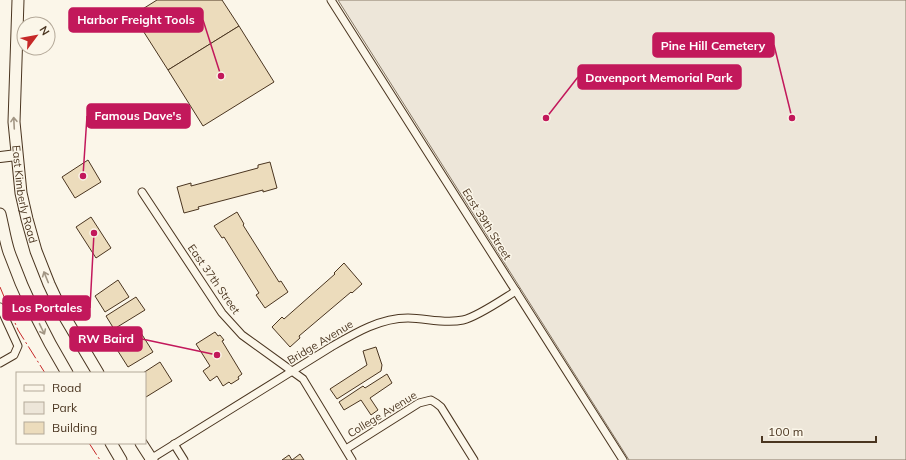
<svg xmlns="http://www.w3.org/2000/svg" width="906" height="460" viewBox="0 0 906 460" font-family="Mulish,sans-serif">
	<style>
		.green { fill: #ede6d9; stroke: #887966 }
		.building { fill: #ecdcbc; stroke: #4a3520 }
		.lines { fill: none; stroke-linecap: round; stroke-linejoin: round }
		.street-casing { stroke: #4a3520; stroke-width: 9 }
		.secondary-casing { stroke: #4a3520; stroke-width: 12 }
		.primary-casing { stroke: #4a3520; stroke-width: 13 }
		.street { stroke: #fbf6e9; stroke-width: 7 }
		.secondary { stroke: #fbf6e9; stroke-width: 10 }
		.primary { stroke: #fbf6e9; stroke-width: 11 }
		.power { stroke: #c62828; stroke-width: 1; stroke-dasharray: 14 3 2 3; stroke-linecap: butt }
		.oneway { stroke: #a29684 }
		.labels { text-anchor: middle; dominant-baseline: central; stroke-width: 3; stroke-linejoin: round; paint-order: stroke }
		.street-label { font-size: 11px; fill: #4a3520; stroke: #fbf6e9 }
		.leader { fill: none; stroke: #c2185b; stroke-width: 1.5 }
		.callout-dot { fill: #c2185b; stroke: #fbf6e9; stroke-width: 1.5 }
		.callout { fill: #c2185b; stroke: #c2185b; stroke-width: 1.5 }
		.callout-label { font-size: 12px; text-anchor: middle; font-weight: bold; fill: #fff }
	</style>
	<rect width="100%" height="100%" fill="#fbf6e9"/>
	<polygon class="green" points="338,0 906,0 906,460 629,460"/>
	<g class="building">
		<polygon points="157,0 222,0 239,26 168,70 133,15"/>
		<polygon points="239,26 274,82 203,126 168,70"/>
		<polygon points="88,160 101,182 75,198 62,177"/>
		<polygon points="270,162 277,188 263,192 263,190 198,207 199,209 184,213 177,187 191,183 191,186 258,168 258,165"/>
		<polygon points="237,212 244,224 243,225 279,282 281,281 288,292 265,308 256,295 259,293 224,237 222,238 214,226"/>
		<polygon points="91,217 111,248 96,258 76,227"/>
		<polygon points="344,263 362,284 352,293 351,292 299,336 300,338 290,347 272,327 282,317 284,319 335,274 334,273"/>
		<polygon points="118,280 129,297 105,312 95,296"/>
		<polygon points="136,297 145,310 114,329 106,316"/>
		<polygon points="215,332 218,336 220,335 224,340 222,341 242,374 238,377 239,379 231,384 229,382 223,386 217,376 210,381 203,371 210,366 196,344"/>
		<polygon points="141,333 153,352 128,367 116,348"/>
		<polygon points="376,347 382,365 381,371 337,399 330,389 367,365 363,351"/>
		<polygon points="160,362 172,381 146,397 145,395 145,373 143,373"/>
		<polygon points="387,374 392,383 370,398 378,410 371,415 361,400 344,410 339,402 363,386 365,388"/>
		<polygon points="300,454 304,460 282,460 289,455 292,460"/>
	</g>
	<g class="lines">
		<g class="street-casing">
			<g id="street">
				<polyline points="331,0 623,460"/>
				<polyline points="142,192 222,313 242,335 303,379 352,460"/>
				<polyline points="0,307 18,346 14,355 0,363"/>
				<polyline points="174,444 184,460"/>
				<polyline points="346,449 419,403 431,400 436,403 441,407 474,460"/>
				<path d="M149 460 331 347C355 333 380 318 408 318 426 318 444 324 463 320 477 317 503 299 516 291"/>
			</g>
		</g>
		<g class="secondary-casing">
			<polyline id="secondary" points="0,157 17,155"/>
		</g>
		<g class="primary-casing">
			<g id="primary">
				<path id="s1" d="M18 0 14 122 21 193 27 219 36 251 49 284 63 314 98 373"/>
				<path d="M0 214C3 226 5 240 9 252 24 294 44 335 67 373"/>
				<polyline points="111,443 121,460"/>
				<polyline points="141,443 152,460"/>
			</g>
		</g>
		<use href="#street" class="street"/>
		<use href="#secondary" class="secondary"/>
		<use href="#primary" class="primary"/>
		<g class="power">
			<polyline points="0,287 18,330 45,373"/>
			<polyline points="89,443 100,460"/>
		</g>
	</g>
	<defs><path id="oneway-shaft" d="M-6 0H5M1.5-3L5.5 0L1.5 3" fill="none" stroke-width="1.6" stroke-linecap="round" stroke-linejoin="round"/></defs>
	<g class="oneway">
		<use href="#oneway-shaft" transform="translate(14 123) rotate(-93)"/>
		<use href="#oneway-shaft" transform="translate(46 277) rotate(-112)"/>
		<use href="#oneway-shaft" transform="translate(42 329) rotate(64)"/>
	</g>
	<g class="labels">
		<g class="street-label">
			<text stroke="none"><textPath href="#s1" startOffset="195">East Kimberly Road</textPath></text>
			<text transform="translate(487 224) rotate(58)">East 39th Street</text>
			<text transform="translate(214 279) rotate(55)">East 37th Street</text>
			<text transform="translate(320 342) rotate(-31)">Bridge Avenue</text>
			<text transform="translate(382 414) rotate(-31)">College Avenue</text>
		</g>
	</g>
	<path class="leader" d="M221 76L203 20M792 118L774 45M546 118L578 77M83 176L87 116M94 233L90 308M217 355L142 339"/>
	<g class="callout-dot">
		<circle cx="221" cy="76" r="4"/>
		<circle cx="792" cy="118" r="4"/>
		<circle cx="546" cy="118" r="4"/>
		<circle cx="83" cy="176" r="4"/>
		<circle cx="94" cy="233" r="4"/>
		<circle cx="217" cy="355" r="4"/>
	</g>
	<g class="callout">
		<rect x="69" y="8" width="134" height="24" rx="4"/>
		<rect x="653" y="33" width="121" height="24" rx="4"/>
		<rect x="578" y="65" width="163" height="24" rx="4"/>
		<rect x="87" y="104" width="103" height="24" rx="4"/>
		<rect x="3" y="296" width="87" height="24" rx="4"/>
		<rect x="70" y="327" width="72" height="24" rx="4"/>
	</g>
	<g class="callout-label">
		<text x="136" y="24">Harbor Freight Tools</text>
		<text x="713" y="50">Pine Hill Cemetery</text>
		<text x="659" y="82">Davenport Memorial Park</text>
		<text x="138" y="120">Famous Dave's</text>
		<text x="47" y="312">Los Portales</text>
		<text x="106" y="343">RW Baird</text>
	</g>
	<rect x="16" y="372" width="130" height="72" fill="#fbf6e9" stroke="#b4a999"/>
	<rect x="24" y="385" width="20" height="6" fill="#fbf6e9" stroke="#b4a999"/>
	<text x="52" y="392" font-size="12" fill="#4a3520">Road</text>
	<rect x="24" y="402" width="20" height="12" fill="#ede6d9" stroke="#b4a999"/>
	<text x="52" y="412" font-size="12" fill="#4a3520">Park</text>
	<rect x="24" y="422" width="20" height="12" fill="#ecdcbc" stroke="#b4a999"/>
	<text x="52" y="432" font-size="12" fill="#4a3520">Building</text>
	<g transform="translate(36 36) rotate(58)"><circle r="19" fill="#fbf6e9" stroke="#b4a999"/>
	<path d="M0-3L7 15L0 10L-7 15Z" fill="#c62828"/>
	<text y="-6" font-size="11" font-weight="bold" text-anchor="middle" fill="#4a3520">N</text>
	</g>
	<path d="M762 436v6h114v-6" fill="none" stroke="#4a3520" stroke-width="2"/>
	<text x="768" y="436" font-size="12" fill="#4a3520" stroke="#fbf6e9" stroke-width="3" paint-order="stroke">100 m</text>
</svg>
